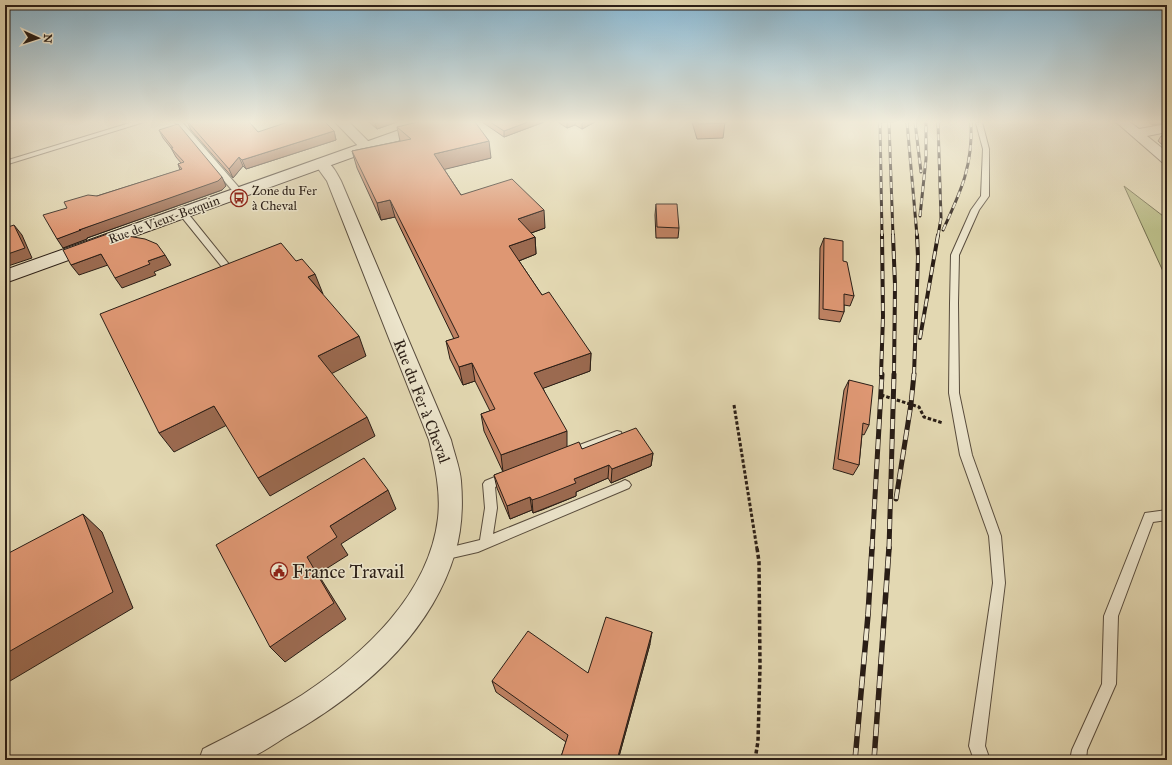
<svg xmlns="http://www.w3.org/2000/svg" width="1172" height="765" viewBox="0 0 1172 765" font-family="'IM FELL Great Primer',serif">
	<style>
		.green { fill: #babc87; stroke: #726d4e }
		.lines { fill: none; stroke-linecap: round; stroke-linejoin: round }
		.lane-casing { stroke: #584c3d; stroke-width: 2 }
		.street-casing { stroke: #584c3d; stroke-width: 2 }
		.secondary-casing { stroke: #2a1e16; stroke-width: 2 }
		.path-far1 { stroke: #2a1e16; stroke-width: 3; stroke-dasharray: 3.5 2; stroke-linecap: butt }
		.path { stroke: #2a1e16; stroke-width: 3.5; stroke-dasharray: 4 2.5; stroke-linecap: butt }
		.lane { fill: #ede6cd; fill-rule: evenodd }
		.street { fill: #ede6cd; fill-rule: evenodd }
		.secondary { fill: #ede6cd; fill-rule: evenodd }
		.rail-far3-casing { stroke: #2a1e16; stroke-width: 3 }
		.rail-far2-casing { stroke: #2a1e16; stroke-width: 4 }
		.rail-far1-casing { stroke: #2a1e16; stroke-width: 5 }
		.rail-casing { stroke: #2a1e16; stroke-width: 5.5 }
		.rail-far3 { stroke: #ede6cd; stroke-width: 2; stroke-dasharray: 6; stroke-linecap: butt }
		.rail-far2 { stroke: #ede6cd; stroke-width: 2.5; stroke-dasharray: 8; stroke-linecap: butt }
		.rail-far1 { stroke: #ede6cd; stroke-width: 3.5; stroke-dasharray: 10; stroke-linecap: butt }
		.rail { stroke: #ede6cd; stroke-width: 4; stroke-dasharray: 12; stroke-linecap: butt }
		.wall { fill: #bf8263; stroke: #2a1e16 }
		.shaded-wall { fill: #9b6a50; stroke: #2a1e16 }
		.building { fill: #de9773; stroke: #2a1e16 }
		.labels { text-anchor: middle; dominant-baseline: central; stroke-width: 3; stroke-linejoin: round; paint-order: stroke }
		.far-poi-label { font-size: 13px; fill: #2a1e16; stroke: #ede6cd; text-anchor: start }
		.far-street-label { font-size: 13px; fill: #2a1e16; stroke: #ede6cd }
		.street-label { font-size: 16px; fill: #2a1e16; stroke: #ede6cd }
		.near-poi-label { font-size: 19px; fill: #2a1e16; stroke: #ede6cd; text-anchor: start }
	</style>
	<rect width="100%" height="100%" fill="#e3d8b2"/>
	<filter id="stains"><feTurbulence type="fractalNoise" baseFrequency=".005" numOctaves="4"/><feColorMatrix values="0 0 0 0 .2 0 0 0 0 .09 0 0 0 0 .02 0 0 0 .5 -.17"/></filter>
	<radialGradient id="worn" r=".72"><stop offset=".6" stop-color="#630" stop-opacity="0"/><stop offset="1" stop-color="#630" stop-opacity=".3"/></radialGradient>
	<polygon class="green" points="1124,186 1167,219 1167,280"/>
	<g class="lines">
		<g class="lane-casing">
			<g id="lane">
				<polygon points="133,122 144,122 5,165 5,161"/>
				<polygon points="175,122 182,122 242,191 242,195 236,195"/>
				<polygon points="982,122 989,149 989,196 979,210 959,255 958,303 959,393 972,455 1001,536 1005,583 985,746 990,760 974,760 969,746 993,583 989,536 960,455 949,393 950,303 951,255 971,210 981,196 983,149 976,123"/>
				<polygon points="180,211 186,211 232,268 233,270 232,272 226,272 180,215"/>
				<polygon points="617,431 621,432 622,435 621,438 570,457 566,456 565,453 566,450"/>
				<polygon points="507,472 511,474 513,477 511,480 495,487 497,508 493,534 621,482 625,480 629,482 631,485 629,488 478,552 443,560 439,558 437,554 439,550 480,540 485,508 483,484 485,481"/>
				<polygon points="1167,510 1167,520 1153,522 1118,616 1116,684 1087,750 1086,760 1070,760 1072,750 1102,684 1104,616 1145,513"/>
			</g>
		</g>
		<g class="street-casing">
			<g id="street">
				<polygon points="335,122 349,122 374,147 372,150 362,150"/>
				<polygon points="1116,122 1130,122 1139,129 1167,124 1167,132 1147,136 1167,152 1167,163 1162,162"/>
				<path d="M321 159C331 161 336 172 341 181L451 440C454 453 460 468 461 481 463 505 462 530 455 553 430 637 357 697 284 738 275 744 254 758 244 760 233 762 211 760 199 760L203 749C236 732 270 715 302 695 363 655 429 595 438 518 441 491 435 466 429 440L327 181 314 163 316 160Z"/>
			</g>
		</g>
		<g class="secondary-casing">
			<polygon id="secondary" points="422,122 444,122 442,125 5,283 5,270"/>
		</g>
		<g class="path-far1">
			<polyline points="881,395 919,407 924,417 943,423"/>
			<polyline points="734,405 757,549"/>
		</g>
		<polyline class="path" points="755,760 758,741 760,666 759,562 757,548"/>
		<use href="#lane" class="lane"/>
		<use href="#street" class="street"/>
		<use href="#secondary" class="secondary"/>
		<g class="rail-far3-casing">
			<g id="rail-far3">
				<polyline points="880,122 882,236"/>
				<polyline points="889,122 893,236"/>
				<polyline points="907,122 917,236"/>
				<polyline points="915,122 921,172"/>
				<polyline points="920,216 926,159 926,122"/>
				<path d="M943 230C961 191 973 166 971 122"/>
				<polyline points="938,236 941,218 938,122"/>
			</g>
		</g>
		<g class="rail-far2-casing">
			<g id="rail-far2">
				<polyline points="893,235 895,285 894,375"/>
				<polyline points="920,338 938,235"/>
				<polyline points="881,375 883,316 882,235"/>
				<polyline points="914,375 918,257 917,235"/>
			</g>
		</g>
		<g class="rail-far1-casing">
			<g id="rail-far1">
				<polyline points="896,499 911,404 914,374"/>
				<polyline points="872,549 882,374"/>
				<polyline points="889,549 894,374"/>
			</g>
		</g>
		<g class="rail-casing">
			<g id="rail">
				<polyline points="855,760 868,615 872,548"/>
				<polyline points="874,760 889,548"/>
			</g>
		</g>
		<use href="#rail-far3" class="rail-far3"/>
		<use href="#rail-far2" class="rail-far2"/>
		<use href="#rail-far1" class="rail-far1"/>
		<use href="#rail" class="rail"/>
	</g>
	<g class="wall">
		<polygon points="187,122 249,122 258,132 334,131 336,140 246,169 243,166 233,178 191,130"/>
		<polygon points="369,122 397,122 377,129"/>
		<polygon points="482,122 544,122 504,137"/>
		<polygon points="558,122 595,122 582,129 575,125 567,128"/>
		<polygon points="692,122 725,122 723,138 697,139"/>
		<polygon points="1148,122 1167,122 1167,123 1152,125"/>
		<polygon points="397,127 491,158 444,169 461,195 545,228 531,233 535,237 536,254 519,261 542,295 591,353 590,371 543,388 567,447 582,449 653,453 651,466 611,483 608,478 576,492 576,496 542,510 533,513 532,510 510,519 497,488 494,475 503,472 484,431 481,414 490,411 475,381 463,385 450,359 446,341 454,339 395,217 381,220 357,168 352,151 400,141"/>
		<polygon points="159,130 226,186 222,190 87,238 87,239 63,248 67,208 97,196 180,170 178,164 181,163 176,157 171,148 163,138"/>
		<polygon points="1167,130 1167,149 1158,141 1161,136 1166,135 1164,134"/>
		<polygon points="656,204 679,228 678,238 656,238 655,215"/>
		<polygon points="824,238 854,296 850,306 844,305 844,312 840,322 819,319 820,248"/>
		<polygon points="849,380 869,425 864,435 862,434 859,465 853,475 833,469 844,390"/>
		<polygon points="650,644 618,760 560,760 566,742 496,692 492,681 588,673"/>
	</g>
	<g class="shaded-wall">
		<polygon points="379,122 397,122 377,129 375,124"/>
		<polygon points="528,122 544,122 504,137 504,131"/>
		<polygon points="568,122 575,122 575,125 567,128 567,123"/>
		<polygon points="584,122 595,122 582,129 582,124"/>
		<polygon points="1154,122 1167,122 1167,123 1152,125"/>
		<polygon points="334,131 336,140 246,169 242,160"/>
		<polygon points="489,141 491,158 438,171 434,154"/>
		<polygon points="239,157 243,166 233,178 229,169"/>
		<polygon points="222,177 226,186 222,190 87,238 87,239 63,248 57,239 79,230"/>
		<polygon points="390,200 395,217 381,220 377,203"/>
		<polygon points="544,210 545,228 520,237 518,219"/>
		<polygon points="14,225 22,235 32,258 5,267 5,255"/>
		<polygon points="535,237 536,254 511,264 509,246"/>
		<polygon points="101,254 108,265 79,275 71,265"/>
		<polygon points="165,255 171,265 154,272 156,275 122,288 115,278 148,261"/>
		<polygon points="315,274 323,294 308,277"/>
		<polygon points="359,336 366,356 327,376 318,356"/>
		<polygon points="591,353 590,371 536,391 534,373"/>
		<polygon points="472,363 475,381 463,385 459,367"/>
		<polygon points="214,406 227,425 174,452 159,433"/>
		<polygon points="367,417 375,436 270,496 258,478"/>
		<polygon points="567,431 567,448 503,472 501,455"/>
		<polygon points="653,453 651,466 611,483 612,469"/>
		<polygon points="609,465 608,478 576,492 576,496 533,513 532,500 574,479"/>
		<polygon points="388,490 396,509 341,544 348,555 318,574 346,619 285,662 270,647 307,557 330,526"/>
		<polygon points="530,497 532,510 510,519 507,506"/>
		<polygon points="83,514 102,532 133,608 5,684 5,654"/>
		<polygon points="652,632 650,644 618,760 617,760"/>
	</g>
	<g class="building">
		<polygon points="188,122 249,122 258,132 288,122 325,122 334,131 242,160 239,157 229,169"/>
		<polygon points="418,122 475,122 489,141 434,154 461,195 512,179 544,210 518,219 535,237 509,246 542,295 549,292 591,353 534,373 567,431 501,455 481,414 495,409 472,363 459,367 446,341 459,337 390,200 377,203 352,151 411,139 397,127"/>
		<polygon points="490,122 528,122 504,131"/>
		<polygon points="698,122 725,122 726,123 698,124"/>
		<polygon points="178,124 222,177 218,181 79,230 81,230 57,239 43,215 67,208 64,202 88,195 97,196 182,169 178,164 184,162 171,148 173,148 159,130"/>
		<polygon points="1167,135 1167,141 1161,136"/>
		<polygon points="656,204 677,204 679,228 657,227"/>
		<polygon points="14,225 25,248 5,255 5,228"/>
		<polygon points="110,233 145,239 157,244 165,255 148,261 150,264 115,278 101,254 71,265 63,250"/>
		<polygon points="824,238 843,241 843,261 847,262 854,296 844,294 844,312 823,309"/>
		<polygon points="281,243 296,261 302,259 315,274 308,277 359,336 318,356 367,417 258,478 214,406 159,433 100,314"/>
		<polygon points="849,380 873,386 869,425 863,423 859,465 838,459"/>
		<polygon points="636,428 653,453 612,469 609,465 574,479 576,483 541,497 532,500 530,497 507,506 494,475 579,442 582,449"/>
		<polygon points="364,458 388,490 330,526 337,537 307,557 334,603 270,647 216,545"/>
		<polygon points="83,514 113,592 5,654 5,555"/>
		<polygon points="606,617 652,632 617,760 560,760 568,735 492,681 528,631 588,673"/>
	</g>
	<linearGradient id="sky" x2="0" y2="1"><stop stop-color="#87b6d1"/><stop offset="0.53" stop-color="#f2eddc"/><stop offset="1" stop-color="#f2eddc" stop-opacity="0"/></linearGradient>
	<rect width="1172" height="230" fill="url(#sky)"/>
	<defs>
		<g id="bus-ring" transform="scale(0.9)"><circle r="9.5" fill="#ede6cd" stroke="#8f2418" stroke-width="1.5"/><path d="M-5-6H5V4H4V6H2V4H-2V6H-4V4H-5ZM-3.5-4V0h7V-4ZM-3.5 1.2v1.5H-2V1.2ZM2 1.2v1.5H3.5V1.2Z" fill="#8f2418"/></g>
		<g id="civic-ring" transform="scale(0.9)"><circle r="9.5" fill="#ede6cd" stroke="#8f2418" stroke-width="1.5"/><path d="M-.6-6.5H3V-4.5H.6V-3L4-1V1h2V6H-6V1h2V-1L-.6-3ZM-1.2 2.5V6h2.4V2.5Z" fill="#8f2418"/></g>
	</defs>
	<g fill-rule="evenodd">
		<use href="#bus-ring" x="239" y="198"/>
		<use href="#civic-ring" x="279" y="571"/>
	</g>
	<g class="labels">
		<g class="far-poi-label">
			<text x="252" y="191">Zone du Fer<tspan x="252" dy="15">à Cheval</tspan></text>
		</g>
		<g class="far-street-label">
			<text transform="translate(164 220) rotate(-20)">Rue de Vieux-Berquin</text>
		</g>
		<g class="street-label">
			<text transform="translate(422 401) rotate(69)">Rue du Fer à Cheval</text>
		</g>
		<g class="near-poi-label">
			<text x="292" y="571">France Travail</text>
		</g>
	</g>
	<rect width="1172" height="765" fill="none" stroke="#e3d8b2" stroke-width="20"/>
	<rect x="6" y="6" width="1160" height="753" fill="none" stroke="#2a1e16" stroke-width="2"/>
	<rect x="10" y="10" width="1152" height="745" fill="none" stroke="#2a1e16"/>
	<g transform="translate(38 38) rotate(93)" stroke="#ede6cd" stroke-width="3" paint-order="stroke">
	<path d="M0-3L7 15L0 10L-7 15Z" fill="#2a1e16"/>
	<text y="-6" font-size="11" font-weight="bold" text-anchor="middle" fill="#2a1e16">N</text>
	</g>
	<rect width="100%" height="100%" filter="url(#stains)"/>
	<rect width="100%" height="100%" fill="url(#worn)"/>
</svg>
